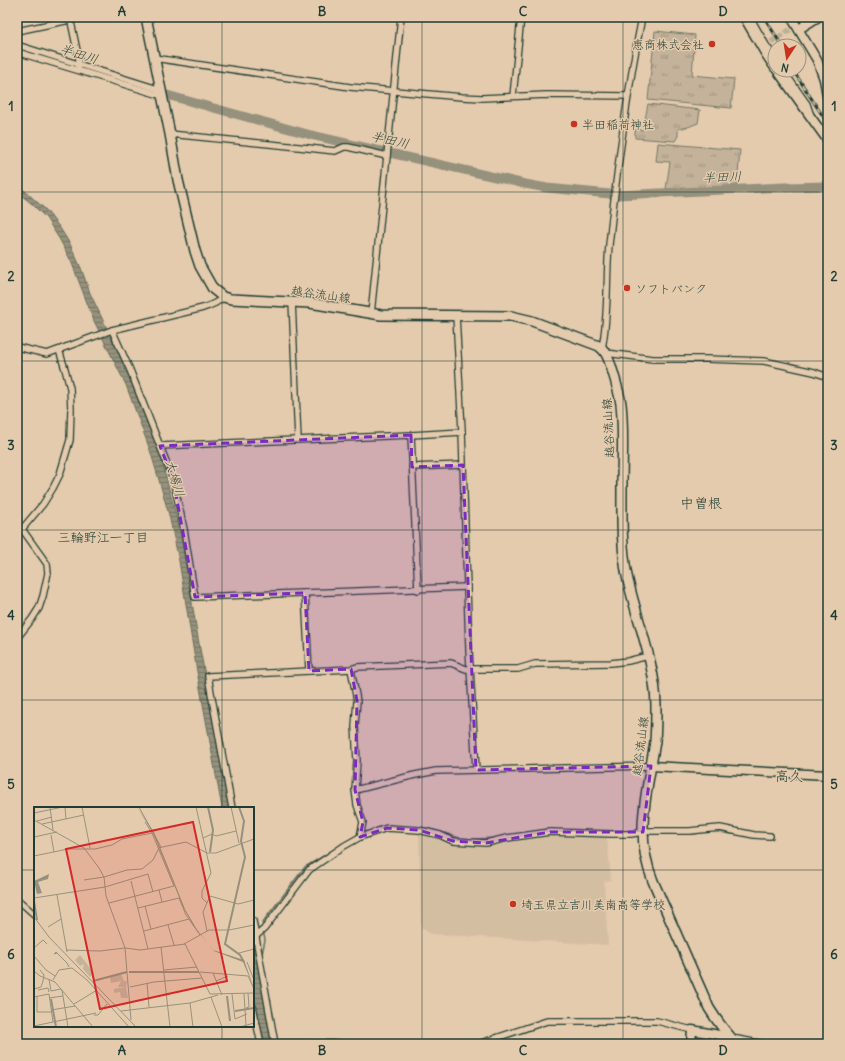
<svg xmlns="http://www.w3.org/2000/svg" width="845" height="1061" viewBox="0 0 845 1061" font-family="Delius,'Klee One',sans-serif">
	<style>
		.built { fill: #d4bea2 }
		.grass { fill: url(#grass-tufts); stroke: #727867 }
		.water { fill: url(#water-rules); stroke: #666f5f }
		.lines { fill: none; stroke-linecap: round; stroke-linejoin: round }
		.stream { stroke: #666f5f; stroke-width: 1.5 }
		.river { stroke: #95917c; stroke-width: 9 }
		.street-tunnel { stroke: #bdaf95; stroke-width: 5.5; stroke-dasharray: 5.5 3; stroke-linecap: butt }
		.street-casing { stroke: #1f3d34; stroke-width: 8 }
		.secondary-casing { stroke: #1f3d34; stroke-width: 11 }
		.primary-casing { stroke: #1f3d34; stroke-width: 12 }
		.street { stroke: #e5cbad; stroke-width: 5.5 }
		.secondary { stroke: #e5cbad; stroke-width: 8 }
		.primary { stroke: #e5cbad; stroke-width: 9 }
		.rail-casing { stroke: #1f3d34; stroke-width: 3 }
		.rail { stroke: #e5cbad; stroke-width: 1.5; stroke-dasharray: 4.5; stroke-linecap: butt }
		.marked { fill: #7b2cbf; fill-opacity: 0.2; stroke: #7b2cbf; stroke-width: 3; stroke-dasharray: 8 5; stroke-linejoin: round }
		.grid { fill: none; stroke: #1f3d34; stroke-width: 1; stroke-opacity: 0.55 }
		.poi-dot { fill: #c8321e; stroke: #e5cbad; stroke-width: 1.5 }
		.labels { text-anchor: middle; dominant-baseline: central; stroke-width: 3; stroke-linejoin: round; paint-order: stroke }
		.poi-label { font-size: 12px; fill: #1f3d34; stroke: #e5cbad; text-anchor: start }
		.street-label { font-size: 12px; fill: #1f3d34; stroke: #e5cbad }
		.water-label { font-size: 13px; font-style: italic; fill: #2b453b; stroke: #e5cbad }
		.neighbourhood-label { font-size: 13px; fill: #1f3d34; stroke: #e5cbad }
		.quarter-label { font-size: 14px; fill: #1f3d34; stroke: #e5cbad }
		.inset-river { fill: none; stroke: #95917c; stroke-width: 2 }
		.inset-road { fill: none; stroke: #96927d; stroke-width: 1 }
		.view { fill: #d62828; fill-opacity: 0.15; stroke: #d62828; stroke-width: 2 }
		.inset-edge { fill: none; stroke: #1f3d34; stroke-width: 2 }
		.neatline { fill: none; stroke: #1f3d34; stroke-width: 1.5 }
		.grid-label { font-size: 13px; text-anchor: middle; font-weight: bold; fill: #1f3d34 }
	</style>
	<defs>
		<pattern id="grass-tufts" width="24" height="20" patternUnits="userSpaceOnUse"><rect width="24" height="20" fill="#c4b39a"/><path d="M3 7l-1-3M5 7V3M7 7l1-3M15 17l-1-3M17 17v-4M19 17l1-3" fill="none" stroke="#9f937e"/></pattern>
		<pattern id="water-rules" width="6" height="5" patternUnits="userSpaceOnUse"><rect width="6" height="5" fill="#95917c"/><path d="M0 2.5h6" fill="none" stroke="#797866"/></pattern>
	</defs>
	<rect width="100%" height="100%" fill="#e5cbad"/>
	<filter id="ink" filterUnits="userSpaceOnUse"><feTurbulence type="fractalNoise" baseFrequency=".025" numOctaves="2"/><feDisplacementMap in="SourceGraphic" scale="8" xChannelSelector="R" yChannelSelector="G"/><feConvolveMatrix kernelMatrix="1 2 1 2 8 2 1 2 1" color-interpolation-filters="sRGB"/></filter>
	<g filter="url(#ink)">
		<polygon class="built" points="419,834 436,837 451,845 487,846 508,841 549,835 607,837 611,880 604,882 608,945 430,934 421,927"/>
		<g class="grass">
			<polygon points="655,31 695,35 692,75 734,79 731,108 648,100"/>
			<polygon points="648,104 700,110 698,123 688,127 678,129 678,136 675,141 635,138 635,130 643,130"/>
			<polygon points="658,143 740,150 737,187 666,189 670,162 656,161"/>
		</g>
		<g class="water">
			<polygon points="17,186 25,191 46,210 60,228 70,244 81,268 90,293 144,406 160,454 180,531 198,638 230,808 222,808 196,666 179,561 169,515 159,480 150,450 126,385 94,321 71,261 60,240 46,218 31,203 17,192"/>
			<polygon points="253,932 271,1044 265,1044 256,1007 253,979"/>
		</g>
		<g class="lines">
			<g class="stream">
				<polyline points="40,597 41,591"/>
				<polyline points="420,828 426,828 445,833 459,838 473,839 496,838"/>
				<polyline points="377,829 387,825 412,827"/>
				<polyline points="609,831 620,831"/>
				<polyline points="518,834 549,829 558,830"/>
				<polyline points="649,834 694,834 712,831 739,835"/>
				<polyline points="744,836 752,837"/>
				<polyline points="263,925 262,923 305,867 337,848"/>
				<polyline points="262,954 265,940 264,935"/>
			</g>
			<g class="river">
				<polyline points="17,48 98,74"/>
				<polyline points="167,95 311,135 525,184 547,188 610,194"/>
				<polyline points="618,195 785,187 828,186"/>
			</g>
			<polyline class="street-tunnel" points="771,42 804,21"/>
			<g class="street-casing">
				<g id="street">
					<polyline points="70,17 79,60 78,68"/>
					<polyline points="750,17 766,45 775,58"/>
					<polyline points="804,21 810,17"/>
					<polyline points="17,31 70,20"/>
					<polyline points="17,45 161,90"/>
					<polyline points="17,52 163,96"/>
					<polyline points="154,58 350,87 462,97 482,98 546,95 628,96"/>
					<polyline points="783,70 807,104 810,113"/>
					<polyline points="513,96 521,17"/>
					<polyline points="170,134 299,147 335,151 344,147 348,147 387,156"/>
					<polyline points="292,301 298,440"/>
					<polyline points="371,314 401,17"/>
					<polyline points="456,315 462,431 469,650 476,770"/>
					<polyline points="112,330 130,370 173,479 184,529 195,597 467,587"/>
					<path d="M17 347 47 354 112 330 203 308C211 305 218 303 223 297"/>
					<path d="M602 348C609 314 606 279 609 245 617 169 627 92 642 17"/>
					<polyline points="606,353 653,359 706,359 764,361 814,372 828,377"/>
					<polyline points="411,435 418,590"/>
					<polyline points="160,446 411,435 462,432"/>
					<polyline points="412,467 463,465"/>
					<polyline points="17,535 43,504 53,488 60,474 70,440 71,409 70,388 65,369 59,350"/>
					<polyline points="305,593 309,671"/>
					<polyline points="17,638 32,619 39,608 43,596 48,573 47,564 22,529"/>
					<polyline points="351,669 357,701 355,726 357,761 355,790 415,775 436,771 651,766"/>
					<polyline points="355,790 357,805 363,822 360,837"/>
					<polyline points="232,808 208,676 351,669 357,667 451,663 466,669 518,669 535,664 611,663 628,661 648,656"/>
					<polyline points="643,831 690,831 699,830 720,828 754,835 770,836"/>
					<polyline points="17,899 35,915"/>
					<polyline points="253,921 275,1044"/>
					<polyline points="256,936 264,929 309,870 344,846 360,837 387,828 419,830 440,835 453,841 486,843 507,838 550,832 612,834 631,834 643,832"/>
					<polyline points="253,1007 261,1044"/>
					<polyline points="732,1038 764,1044"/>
					<polyline points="275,1043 353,1044"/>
					<polyline points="478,1044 547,1021 657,1021 692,1030"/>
				</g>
			</g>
			<g class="secondary-casing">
				<g id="secondary">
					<polyline points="744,17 765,53 775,68"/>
					<polyline points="791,17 817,60 824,79 828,101"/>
					<polyline points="799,29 818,17"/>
					<polyline points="777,70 828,141"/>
					<polyline points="651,766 828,775"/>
					<polyline points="691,1044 692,1030 730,1037"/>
				</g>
			</g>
			<g class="primary-casing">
				<path id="primary" d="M146 17 170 134 178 180 195 251 200 266 213 289 223 297 231 299 310 303 381 315 511 316 532 321 599 346C606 351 608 358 611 366 615 379 619 391 621 404 624 431 622 459 622 485 622 515 621 546 627 576 636 618 655 662 656 705 656 717 656 729 655 741 648 791 633 832 653 881L709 1008C717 1021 726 1033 737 1044"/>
			</g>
			<use href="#street" class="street"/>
			<use href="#secondary" class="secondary"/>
			<use href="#primary" class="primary"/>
			<g class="rail-casing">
				<g id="rail">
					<polyline points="764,17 782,46"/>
					<polyline points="793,70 828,124"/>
				</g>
			</g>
			<use href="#rail" class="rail"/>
		</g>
	</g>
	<path class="marked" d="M411 435 412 467 463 465 476 770 651 766 643 832H550L486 843 453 841 419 830 387 828 360 837 363 822 355 790 357 701 351 669 309 671 305 593 195 597 173 479 160 446Z"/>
	<path class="grid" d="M222 17V808M422 17V1044M623 17V1044M17 192H828M17 361H828M17 530H828M17 700H828M17 870H35M253 870H828M222 1026V1044"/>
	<g class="poi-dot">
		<circle cx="712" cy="44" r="4"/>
		<circle cx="574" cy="124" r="4"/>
		<circle cx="627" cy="288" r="4"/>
		<circle cx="513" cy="904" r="4"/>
	</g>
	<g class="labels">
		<g class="poi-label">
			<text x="704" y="44" text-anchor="end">恵商株式会社</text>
			<text x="582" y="124">半田稲荷神社</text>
			<text x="635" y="288">ソフトバンク</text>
			<text x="521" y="904">埼玉県立吉川美南高等学校</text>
		</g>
		<g class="street-label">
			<text transform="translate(321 294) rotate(8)">越谷流山線</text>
			<text transform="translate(608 428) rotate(-93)">越谷流山線</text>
			<text transform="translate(640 746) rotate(-83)">越谷流山線</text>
		</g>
		<g class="water-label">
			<text transform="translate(79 54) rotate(17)">半田川</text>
			<text transform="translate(390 140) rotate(13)">半田川</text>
			<text transform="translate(722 177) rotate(-2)">半田川</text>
			<text transform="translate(175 478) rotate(73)">大場川</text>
		</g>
		<g class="neighbourhood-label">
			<text x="103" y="537">三輪野江一丁目</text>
		</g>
		<g class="quarter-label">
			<text x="701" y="503">中曽根</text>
			<text x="789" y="776">高久</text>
		</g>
	</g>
	<g transform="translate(34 807)">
		<rect width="220" height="220" fill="#e5cbad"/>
		<path d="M87 167 90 174H93L92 180H84L87 174 77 176 76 170ZM92 180 94 191H87L86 185 80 186V182Z" fill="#c4b39a"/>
		<path d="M46 148 60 166 56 170 49 162 50 157 46 159 41 153Z" fill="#c4b39a"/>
		<path d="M103 0 120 25 151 102 162 121 179 143 210 153 220 181 209 155 180 144 159 118 149 100 119 26ZM15 67 14 72 4 75 8 86 3 87 0 74Z" fill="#95917c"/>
		<path class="inset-river" d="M174 0 179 23 176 45M205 0 210 14 207 34 211 50 191 137 206 148 210 155M0 94 3 113M95 165H165M59 174 93 165M193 189 196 214M17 192 22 220M201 204 220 201"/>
		<path class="inset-road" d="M16 0 19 23M31 0 32 12M48 0 56 41M105 0 127 40M162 0 177 66 168 84V91L173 96M197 0 205 36M0 6 29 0M0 13 50 41 65 61 70 70 72 89 91 141 106 143 151 137 176 187 220 186M3 14 18 10M8 17 50 8M17 28 20 45M0 30 23 25M169 31 178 27 182 29 202 24M124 41 152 35 173 46H182L220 32M0 49 34 42H61L78 38 88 32 118 26M70 70 93 63 108 62 119 53 125 41M50 73 70 70M97 74 114 142M125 83 128 95M23 88 33 145M0 91 71 80 114 67 119 85M75 96 140 79 118 26 111 15M111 99 117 122M104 101 145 91 152 108 166 128M0 110 15 130 102 220M134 118 140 138M14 120 27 112M110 124 155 112M173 124 169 105 176 89 204 97 220 93M150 137 175 123H195L220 118M127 140 136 220M0 141 9 133 13 137M91 141 97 213M32 143 66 144 91 141M23 146 20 147 22 145 33 156 35 160M205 146 220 142M0 149 12 163 21 169M213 155 220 173M130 163 163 160M0 164 6 169 21 175 59 220M166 165 214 169 220 182M179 166 188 188M15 172 17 184 27 182M19 173 25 163 38 161 53 173 95 220M182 174 194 169M113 176 115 200M96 180 120 175 168 171M0 182 7 180 9 174 10 168 6 163M4 183 14 181 15 185M28 183 34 220M198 187 201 212 213 207M210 187 212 218M3 189V205H18M0 190 15 187 19 215M177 190 188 220M15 191 29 189M156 196 159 220M40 197 63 183M212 201 215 200 214 186M17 203 41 199M87 204 156 196 184 188M60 208H64L73 197M0 219 62 206M206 220 220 216"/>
		<path class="view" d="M159 15 193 174 66 202 32 42Z"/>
		<rect width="220" height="220" class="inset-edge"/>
	</g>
	<rect width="845" height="1061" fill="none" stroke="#e5cbad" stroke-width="44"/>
	<g transform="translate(787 58) rotate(192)"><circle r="19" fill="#e5cbad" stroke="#96927d"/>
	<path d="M0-3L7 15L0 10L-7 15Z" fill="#c8321e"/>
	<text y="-6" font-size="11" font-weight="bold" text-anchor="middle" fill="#1f3d34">N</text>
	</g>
	<rect x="22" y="22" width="801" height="1017" class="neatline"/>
	<g class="grid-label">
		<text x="122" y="16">A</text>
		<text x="322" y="16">B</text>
		<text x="523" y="16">C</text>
		<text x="723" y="16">D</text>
		<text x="11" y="111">1</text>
		<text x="834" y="111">1</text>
		<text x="11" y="281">2</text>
		<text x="834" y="281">2</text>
		<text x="11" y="450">3</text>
		<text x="834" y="450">3</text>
		<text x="11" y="620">4</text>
		<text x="834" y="620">4</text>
		<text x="11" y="789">5</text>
		<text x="834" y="789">5</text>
		<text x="11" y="959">6</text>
		<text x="834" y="959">6</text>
		<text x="122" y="1055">A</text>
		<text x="322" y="1055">B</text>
		<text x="523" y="1055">C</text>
		<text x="723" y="1055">D</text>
	</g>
</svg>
